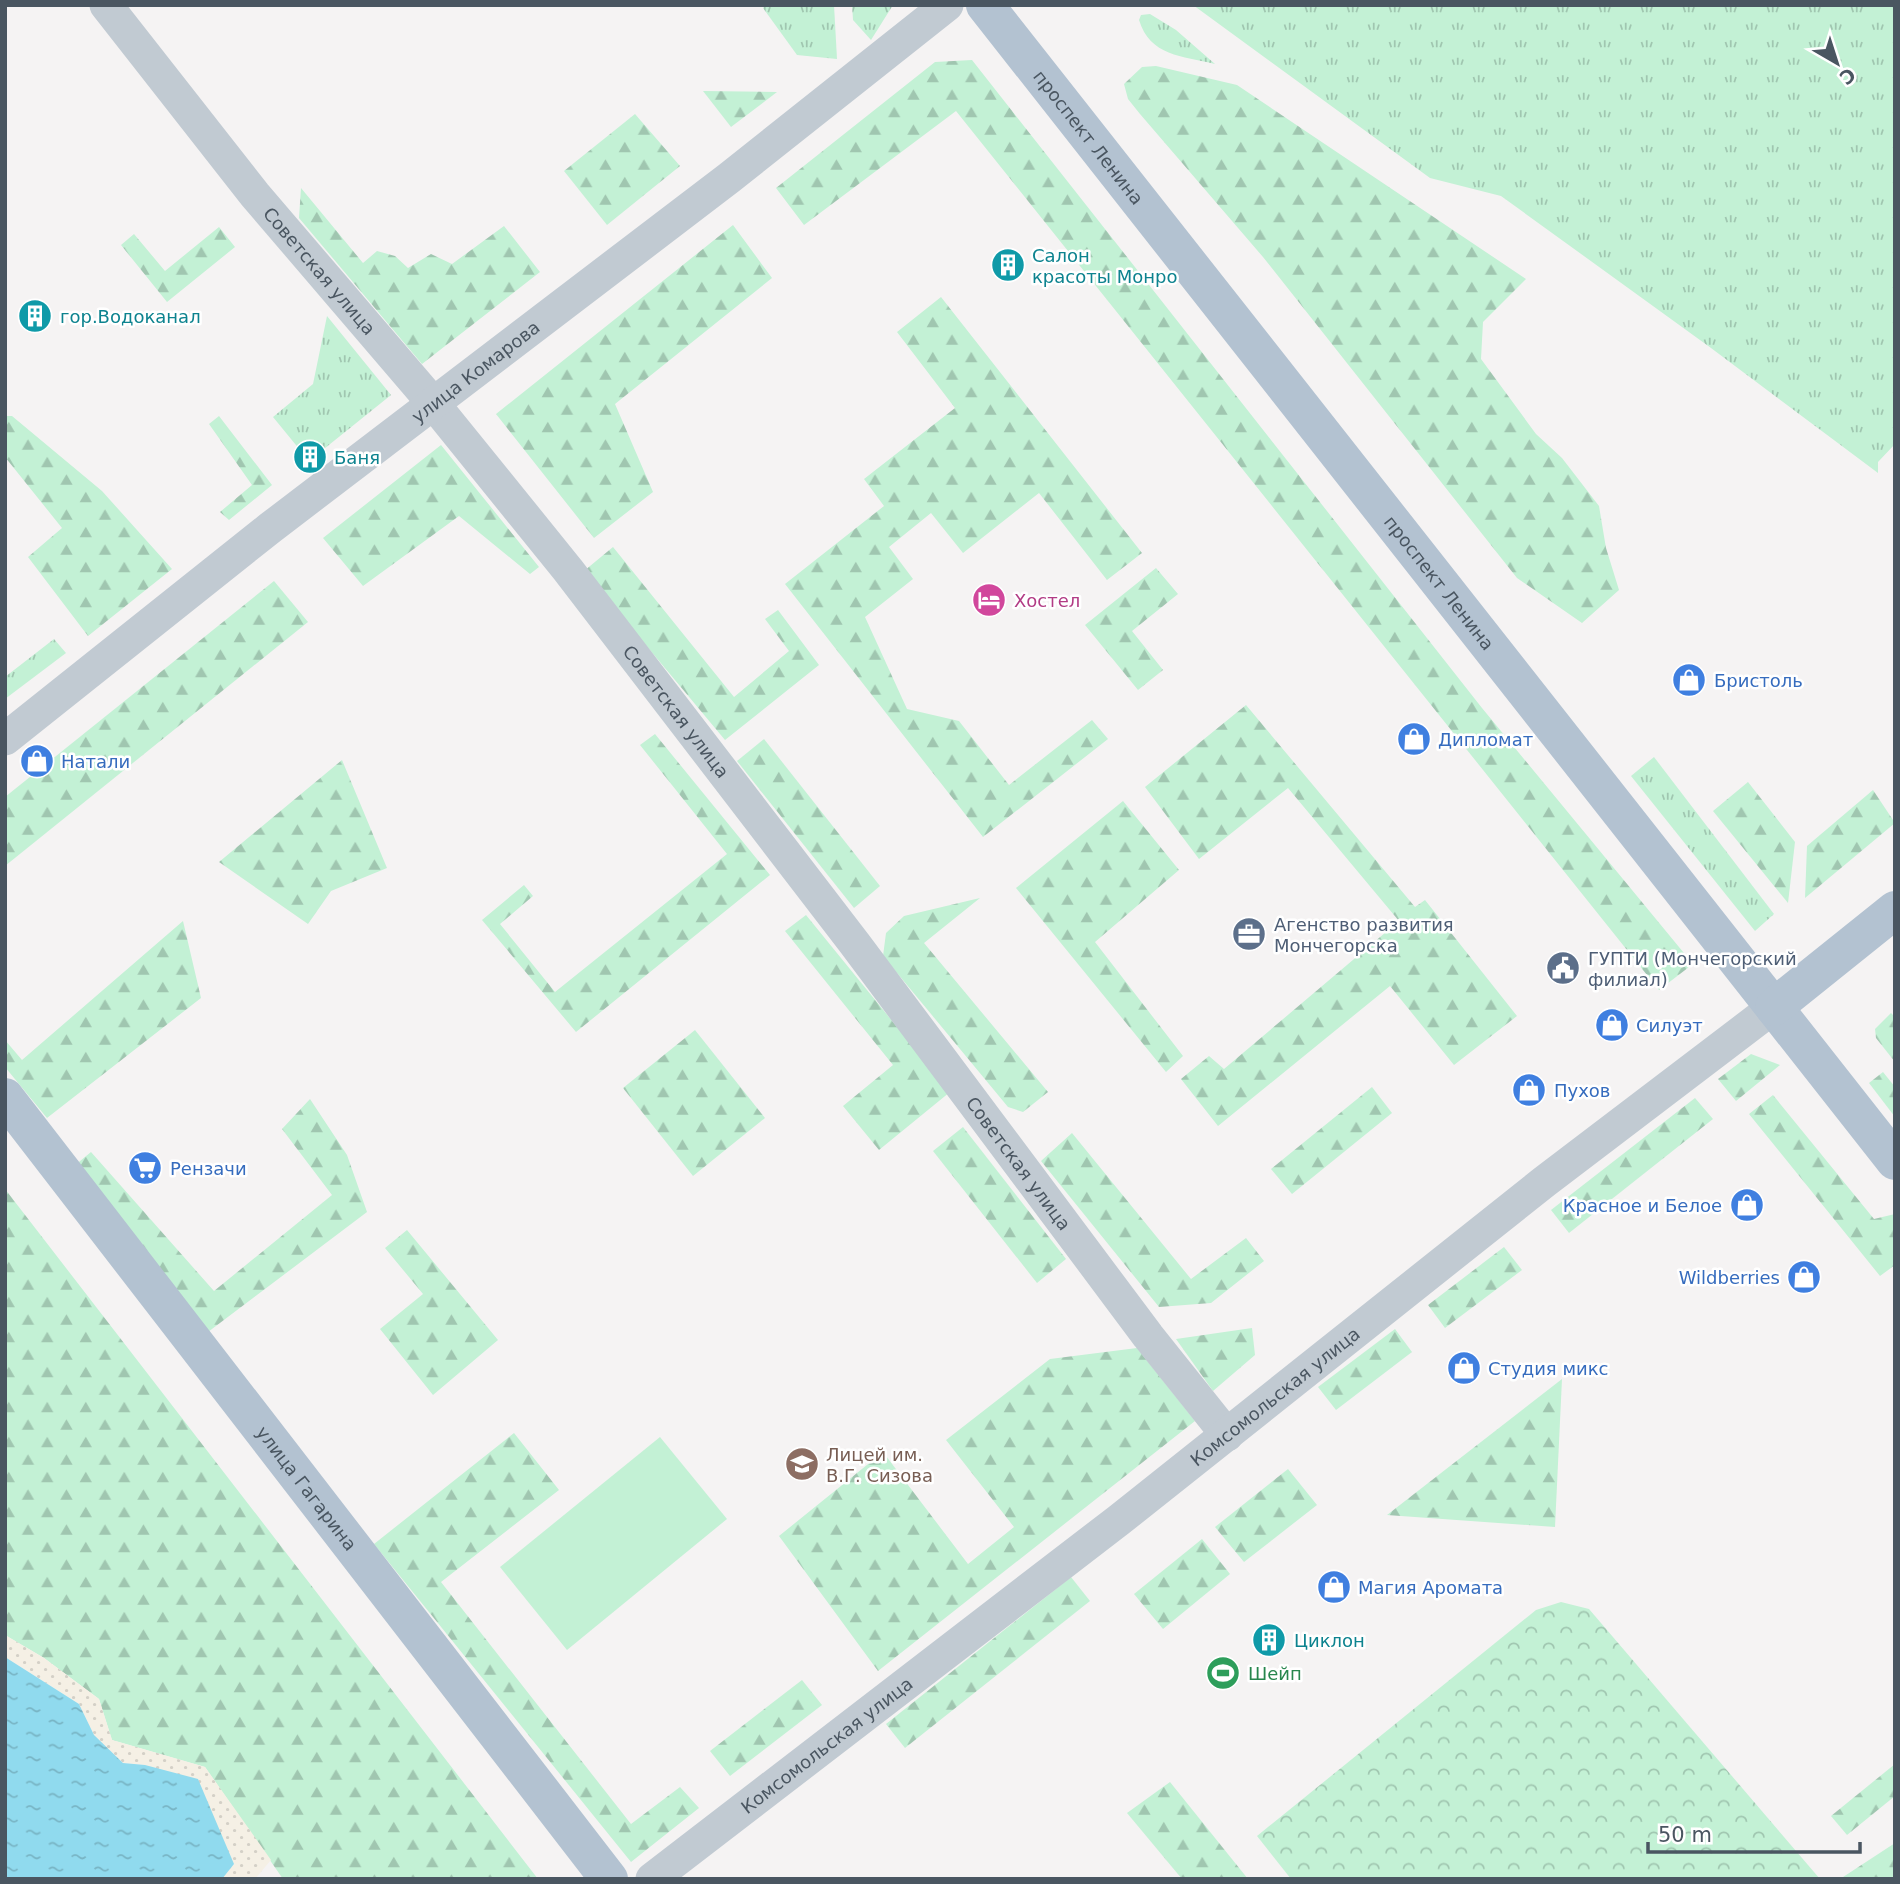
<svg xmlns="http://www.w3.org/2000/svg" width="1900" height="1884" viewBox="0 0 1900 1884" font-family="'DejaVu Sans',sans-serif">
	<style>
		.grass { fill: url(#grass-tufts) }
		.forest { fill: url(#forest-firs) }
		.sand { fill: url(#sand-dots) }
		.park { fill: url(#park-crowns) }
		.garden { fill: #c3f1d5 }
		.water { fill: url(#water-ripples) }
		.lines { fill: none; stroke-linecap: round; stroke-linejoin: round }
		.minor { stroke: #c1cad2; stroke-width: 33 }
		.major { stroke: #b3c2d1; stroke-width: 38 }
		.labels { text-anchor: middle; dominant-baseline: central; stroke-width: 5; stroke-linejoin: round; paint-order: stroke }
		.street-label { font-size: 18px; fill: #4a5661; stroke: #fff }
		.culture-label { font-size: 18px; fill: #0d838f; stroke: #fff; text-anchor: start }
		.hotel-label { font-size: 18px; fill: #b23c85; stroke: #fff; text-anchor: start }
		.shop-label { font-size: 18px; fill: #366cbe; stroke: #fff; text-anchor: start }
		.service-label { font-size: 18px; fill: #4e5e75; stroke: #fff; text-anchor: start }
		.education-label { font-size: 18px; fill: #785e54; stroke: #fff; text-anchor: start }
		.leisure-label { font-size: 18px; fill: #27864d; stroke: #fff; text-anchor: start }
	</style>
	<defs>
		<pattern id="grass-tufts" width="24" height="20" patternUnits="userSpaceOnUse" patternTransform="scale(1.75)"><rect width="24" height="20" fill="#c3f1d5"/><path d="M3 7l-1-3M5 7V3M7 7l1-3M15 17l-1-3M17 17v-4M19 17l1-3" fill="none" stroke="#a0c6b0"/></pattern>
		<pattern id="forest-firs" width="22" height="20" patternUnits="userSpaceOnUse" patternTransform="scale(1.75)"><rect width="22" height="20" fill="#c3f1d5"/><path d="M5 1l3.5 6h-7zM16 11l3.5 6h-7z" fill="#a0c6b0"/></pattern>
		<pattern id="sand-dots" width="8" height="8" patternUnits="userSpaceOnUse" patternTransform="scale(1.75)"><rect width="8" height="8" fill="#f5f0e5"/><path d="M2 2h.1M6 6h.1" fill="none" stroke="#d4d0c7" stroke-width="1.8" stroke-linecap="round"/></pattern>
		<pattern id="park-crowns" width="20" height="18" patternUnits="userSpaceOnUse" patternTransform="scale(1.75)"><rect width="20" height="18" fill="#c3f1d5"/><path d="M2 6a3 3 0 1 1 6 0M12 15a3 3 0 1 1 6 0" fill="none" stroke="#a0c6b0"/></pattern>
		<pattern id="water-ripples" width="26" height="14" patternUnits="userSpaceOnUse" patternTransform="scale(1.75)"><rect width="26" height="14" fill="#90daee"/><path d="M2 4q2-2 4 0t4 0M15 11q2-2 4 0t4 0" fill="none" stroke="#78b4c4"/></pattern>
	</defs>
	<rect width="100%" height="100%" fill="#f5f3f3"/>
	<g class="grass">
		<polygon points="766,5 834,5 837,59 797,55 763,8"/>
		<polygon points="852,5 893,5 871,40 853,20"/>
		<polygon points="1193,5 1895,5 1895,444 1878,462 1878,473 1711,348 1501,196 1430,178"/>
		<path d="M1150 14 1176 30 1215 64C1182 56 1150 56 1139 20L1141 15Z"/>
		<polygon points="327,316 391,395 309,461 273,417 313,384"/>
		<polygon points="54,639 66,653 5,699 5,677"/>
		<polygon points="1654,757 1774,914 1755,931 1631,776"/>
	</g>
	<g class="forest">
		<polygon points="972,60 1482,708 1693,964 1659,990 956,111 804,225 776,188 935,62"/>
		<polygon points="1156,66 1237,85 1526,279 1483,322 1481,359 1536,434 1562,458 1599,506 1606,548 1619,590 1582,623 1517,578 1263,257 1140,114 1128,99 1124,84 1142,67"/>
		<polygon points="703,91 777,92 731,127"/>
		<polygon points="635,114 680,166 607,225 564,171"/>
		<polygon points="301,188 363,263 377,251 395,256 408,268 431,254 452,264 504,226 540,272 422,364 299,218"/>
		<polygon points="733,225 772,278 615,404 653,492 594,538 496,414"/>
		<polygon points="219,227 235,247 167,302 121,245 134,234 165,271"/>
		<polygon points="941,297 1142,553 1107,580 1039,493 963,553 931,513 889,547 913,579 865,617 907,709 959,721 1009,785 1092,720 1108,739 983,837 785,584 884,506 864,479 955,408 897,332"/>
		<polygon points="5,416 12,416 102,491 172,569 88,636 28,557 62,528 5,457"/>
		<polygon points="219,416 272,485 229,520 220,512 252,485 209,424"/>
		<polygon points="441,445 539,567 530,574 459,516 363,586 323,538"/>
		<polygon points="613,547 734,697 789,651 765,619 778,610 819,665 725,740 584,571"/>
		<polygon points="1156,568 1178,594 1132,631 1163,670 1138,690 1085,625"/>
		<polygon points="274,581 308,622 5,866 5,797"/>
		<polygon points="1246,705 1415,907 1425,900 1517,1016 1454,1065 1390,986 1218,1126 1181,1079 1209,1056 1224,1069 1399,921 1288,788 1199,859 1145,787"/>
		<polygon points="655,734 770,875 576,1032 482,920 524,885 533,896 500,924 555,992 727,854 640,745"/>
		<polygon points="764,739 880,886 854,908 737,761"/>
		<polygon points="342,760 387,868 331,891 308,924 219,862"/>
		<polygon points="1748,782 1795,842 1788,903 1713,811"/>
		<polygon points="1873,790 1895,823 1805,898 1807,846"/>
		<polygon points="1123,801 1179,870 1095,942 1183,1056 1166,1072 1016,888"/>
		<polygon points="980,898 924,943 1048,1092 1023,1112 1008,1107 883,956 886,933 904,916"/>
		<polygon points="806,915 950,1092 879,1150 843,1106 893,1065 785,931"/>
		<polygon points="183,921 201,998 47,1118 5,1067 5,1040 22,1060"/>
		<polygon points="1891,1013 1895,1017 1895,1062 1876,1038 1875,1029"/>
		<polygon points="695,1030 765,1118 693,1176 623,1088"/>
		<polygon points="1751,1054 1780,1065 1736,1101 1718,1079"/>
		<polygon points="1883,1072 1895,1087 1895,1117 1869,1083"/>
		<polygon points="1372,1087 1392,1113 1292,1194 1271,1169"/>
		<polygon points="1773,1095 1874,1219 1895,1214 1895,1265 1880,1276 1749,1114"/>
		<polygon points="1695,1098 1713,1119 1569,1233 1551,1210"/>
		<polygon points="310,1099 347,1155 367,1212 208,1332 74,1166 91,1152 214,1291 332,1195 282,1129"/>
		<polygon points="963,1127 1066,1259 1037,1283 933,1151"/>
		<polygon points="1072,1133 1191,1279 1246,1238 1264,1261 1211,1303 1159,1307 1041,1161"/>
		<polygon points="5,1189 538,1879 283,1879 205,1767 112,1740 99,1699 44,1658 5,1635"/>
		<polygon points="407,1230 498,1340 433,1395 380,1329 423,1294 385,1248"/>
		<polygon points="1504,1247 1522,1270 1445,1328 1428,1305"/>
		<polygon points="1252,1328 1255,1355 1213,1391 1176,1339"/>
		<polygon points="1395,1329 1412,1352 1336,1410 1318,1387"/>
		<polygon points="1137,1348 1195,1421 878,1671 779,1536 883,1452 968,1564 1014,1527 946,1440 1050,1359"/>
		<polygon points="1562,1379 1555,1527 1387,1515"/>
		<polygon points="514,1433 559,1490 441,1582 631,1824 680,1787 699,1808 631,1862 374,1544"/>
		<polygon points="1288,1469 1317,1505 1244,1562 1215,1527"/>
		<polygon points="1202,1539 1230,1574 1163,1629 1134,1594"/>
		<polygon points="1071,1577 1090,1601 905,1748 886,1724"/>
		<polygon points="802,1680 822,1705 730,1776 710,1751"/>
		<polygon points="1895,1764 1895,1796 1847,1835 1831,1816"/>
		<polygon points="1170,1782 1248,1879 1182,1879 1127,1813"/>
		<polygon points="1895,1843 1895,1879 1840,1879"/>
	</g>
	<polygon class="sand" points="5,1635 44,1658 99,1699 112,1740 205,1767 271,1860 255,1879 222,1879 234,1864 145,1765 123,1763 94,1735 79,1704 5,1657"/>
	<polygon class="park" points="1561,1602 1589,1609 1820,1879 1291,1879 1257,1836 1536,1610"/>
	<polygon class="garden" points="660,1437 727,1519 567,1650 500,1567"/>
	<polygon class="water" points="5,1657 79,1704 94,1735 123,1763 145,1765 198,1779 234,1864 222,1879 5,1879"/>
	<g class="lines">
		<g class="minor">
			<path id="s1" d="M106 5 255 195 433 403 568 570 855 944 1148 1336 1227 1435"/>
			<path id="s2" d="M5 739 270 528 729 178 947 5"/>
			<path id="s3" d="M652 1879 1119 1520 1544 1182 1774 1007"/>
		</g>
		<g class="major">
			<path id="s4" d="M985 5 1895 1161"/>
			<polyline points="1774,1007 1895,910"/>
			<path id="s5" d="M5 1097 609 1879"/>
		</g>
	</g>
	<defs>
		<g id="building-disc" transform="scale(1.75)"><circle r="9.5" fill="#0f9aa8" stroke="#fff"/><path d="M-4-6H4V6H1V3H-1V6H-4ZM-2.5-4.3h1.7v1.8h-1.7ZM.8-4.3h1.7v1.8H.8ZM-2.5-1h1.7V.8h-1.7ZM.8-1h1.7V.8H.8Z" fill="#fff"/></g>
		<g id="hotel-disc" transform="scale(1.75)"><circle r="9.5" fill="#d1479c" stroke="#fff"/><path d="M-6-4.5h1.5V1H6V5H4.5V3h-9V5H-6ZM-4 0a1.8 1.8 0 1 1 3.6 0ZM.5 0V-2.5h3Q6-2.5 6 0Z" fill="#fff"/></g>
		<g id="shop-disc" transform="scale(1.75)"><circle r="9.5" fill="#3f7fe0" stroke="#fff"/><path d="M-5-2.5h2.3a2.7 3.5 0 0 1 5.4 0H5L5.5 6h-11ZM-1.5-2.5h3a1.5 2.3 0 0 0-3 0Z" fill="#fff"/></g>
		<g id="office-disc" transform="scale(1.75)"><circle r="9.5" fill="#5c6f8a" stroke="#fff"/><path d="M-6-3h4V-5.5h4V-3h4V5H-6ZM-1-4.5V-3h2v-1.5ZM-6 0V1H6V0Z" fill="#fff"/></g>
		<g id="civic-disc" transform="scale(1.75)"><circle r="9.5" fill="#5c6f8a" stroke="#fff"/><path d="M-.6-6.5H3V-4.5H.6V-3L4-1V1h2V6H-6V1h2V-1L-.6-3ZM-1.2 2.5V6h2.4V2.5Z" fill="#fff"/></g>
		<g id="supermarket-disc" transform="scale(1.75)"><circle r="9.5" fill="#3f7fe0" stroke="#fff"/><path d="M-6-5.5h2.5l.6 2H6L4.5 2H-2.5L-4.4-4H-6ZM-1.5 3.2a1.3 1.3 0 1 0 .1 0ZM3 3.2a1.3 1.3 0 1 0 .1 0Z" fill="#fff"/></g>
		<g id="school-disc" transform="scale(1.75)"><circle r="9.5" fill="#8d6e63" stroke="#fff"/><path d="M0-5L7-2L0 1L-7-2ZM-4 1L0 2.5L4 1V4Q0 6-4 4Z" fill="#fff"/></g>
		<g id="stadium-disc" transform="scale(1.75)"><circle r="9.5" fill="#2e9e5b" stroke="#fff"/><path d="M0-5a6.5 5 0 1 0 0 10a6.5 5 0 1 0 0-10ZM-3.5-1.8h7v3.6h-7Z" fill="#fff"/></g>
	</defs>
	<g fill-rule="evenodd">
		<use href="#building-disc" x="1008" y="265"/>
		<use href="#building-disc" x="35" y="316"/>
		<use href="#building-disc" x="310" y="457"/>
		<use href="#hotel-disc" x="989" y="600"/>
		<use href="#shop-disc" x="1689" y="680"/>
		<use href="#shop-disc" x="1414" y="739"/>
		<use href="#shop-disc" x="37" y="761"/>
		<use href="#office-disc" x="1249" y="934"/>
		<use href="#civic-disc" x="1563" y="968"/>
		<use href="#shop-disc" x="1612" y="1025"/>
		<use href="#shop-disc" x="1529" y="1090"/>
		<use href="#supermarket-disc" x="145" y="1168"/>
		<use href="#shop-disc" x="1747" y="1205"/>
		<use href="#shop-disc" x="1804" y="1277"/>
		<use href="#shop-disc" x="1464" y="1368"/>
		<use href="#school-disc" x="802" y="1464"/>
		<use href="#shop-disc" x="1334" y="1587"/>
		<use href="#building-disc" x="1269" y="1640"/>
		<use href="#stadium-disc" x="1223" y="1673"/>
	</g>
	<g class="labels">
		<g class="street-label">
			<text stroke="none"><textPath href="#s4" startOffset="168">проспект Ленина</textPath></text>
			<text stroke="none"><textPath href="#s1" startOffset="341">Советская улица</textPath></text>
			<text stroke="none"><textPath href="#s2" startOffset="597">улица Комарова</textPath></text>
			<text stroke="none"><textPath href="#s4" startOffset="735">проспект Ленина</textPath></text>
			<text stroke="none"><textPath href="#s1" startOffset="908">Советская улица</textPath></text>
			<text stroke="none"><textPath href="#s1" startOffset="1475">Советская улица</textPath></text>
			<text stroke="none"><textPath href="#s3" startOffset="788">Комсомольская улица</textPath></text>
			<text stroke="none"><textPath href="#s5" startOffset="494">улица Гагарина</textPath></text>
			<text stroke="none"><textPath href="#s3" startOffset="220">Комсомольская улица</textPath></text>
		</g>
		<g class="culture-label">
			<text x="1032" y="255">Салон<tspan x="1032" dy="21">красоты Монро</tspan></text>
			<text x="60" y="316">гор.Водоканал</text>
			<text x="334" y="457">Баня</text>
			<text x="1294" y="1640">Циклон</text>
		</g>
		<g class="hotel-label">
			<text x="1014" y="600">Хостел</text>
		</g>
		<g class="shop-label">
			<text x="1714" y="680">Бристоль</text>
			<text x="1438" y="739">Дипломат</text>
			<text x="61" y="761">Натали</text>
			<text x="1636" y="1025">Силуэт</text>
			<text x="1554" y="1090">Пухов</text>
			<text x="170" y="1168">Рензачи</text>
			<text x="1722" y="1205" text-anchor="end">Красное и Белое</text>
			<text x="1780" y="1277" text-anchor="end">Wildberries</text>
			<text x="1488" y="1368">Студия микс</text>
			<text x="1358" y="1587">Магия Аромата</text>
		</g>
		<g class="service-label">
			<text x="1274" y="924">Агенство развития<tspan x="1274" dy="21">Мончегорска</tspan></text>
			<text x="1588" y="958">ГУПТИ (Мончегорский<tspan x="1588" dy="21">филиал)</tspan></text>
		</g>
		<g class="education-label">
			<text x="826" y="1454">Лицей им.<tspan x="826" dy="21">В.Г. Сизова</tspan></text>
		</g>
		<g class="leisure-label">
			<text x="1248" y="1673">Шейп</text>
		</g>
	</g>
	<rect width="1900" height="1884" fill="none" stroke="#4a5661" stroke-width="14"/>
	<g transform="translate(1837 63) rotate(141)" stroke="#ffffff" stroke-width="5" paint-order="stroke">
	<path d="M0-5L12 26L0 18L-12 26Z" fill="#4a5661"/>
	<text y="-10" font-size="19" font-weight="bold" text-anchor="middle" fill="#4a5661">С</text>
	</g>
	<path d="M1648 1842v10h212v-10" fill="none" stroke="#4a5661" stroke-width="3.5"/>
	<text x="1658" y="1842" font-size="21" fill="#4a5661" stroke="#ffffff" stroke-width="5" paint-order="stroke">50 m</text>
</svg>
